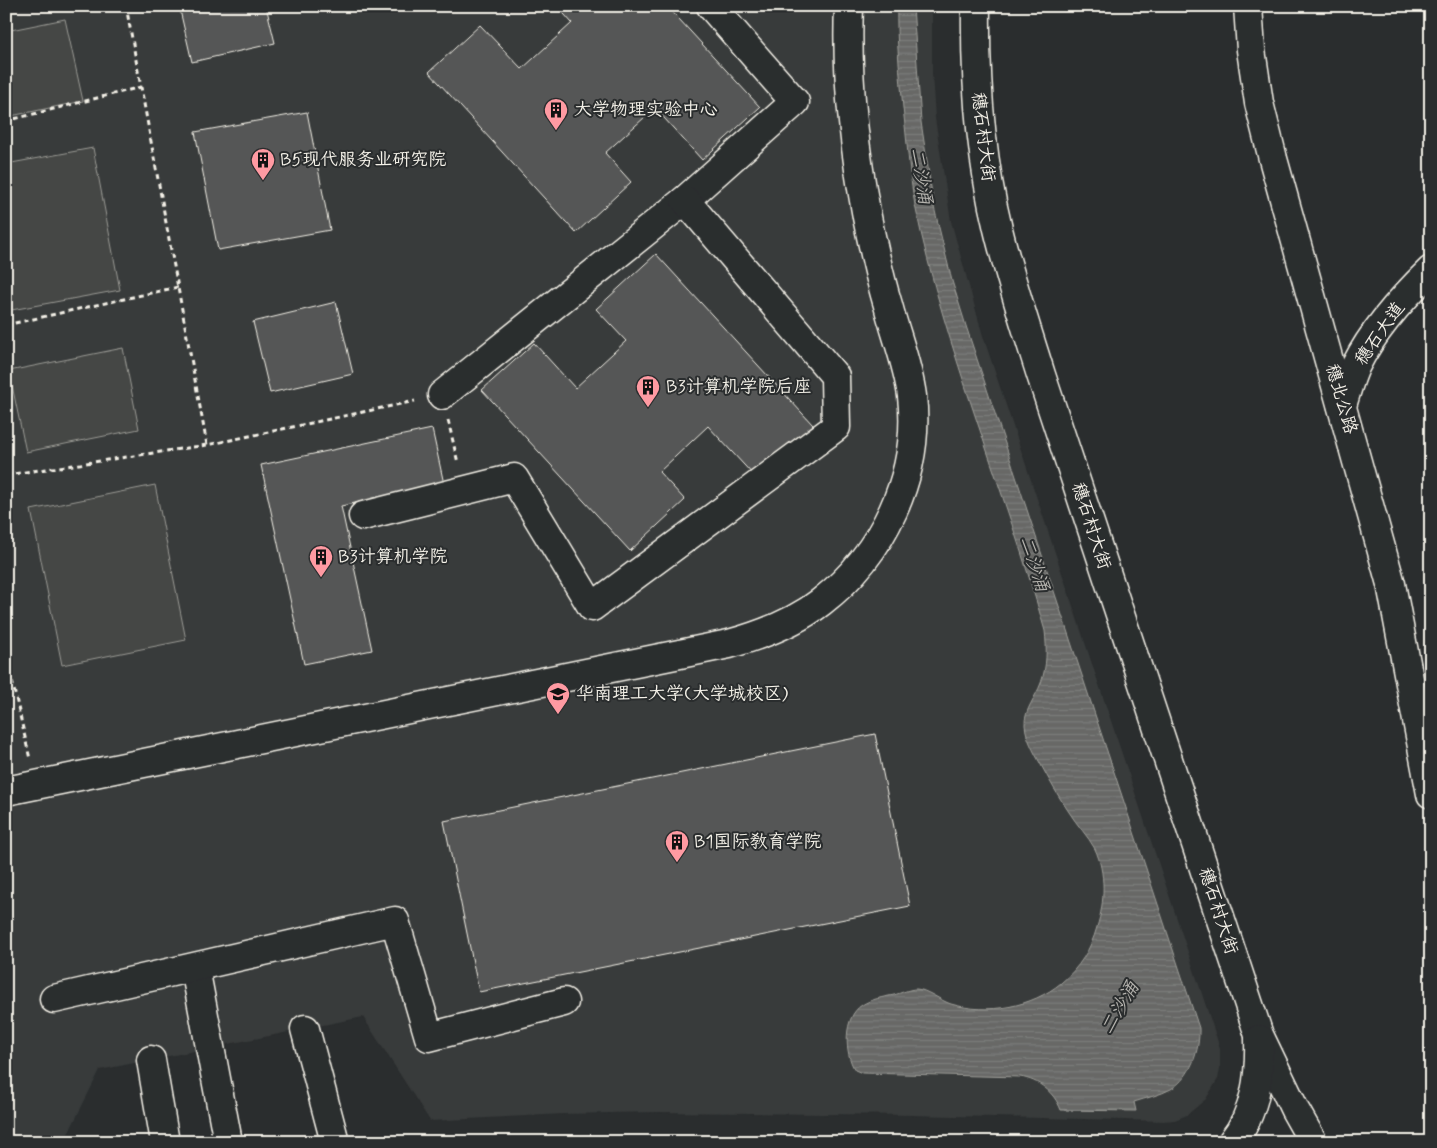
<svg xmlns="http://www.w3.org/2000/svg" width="1437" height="1148" viewBox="0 0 1437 1148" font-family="Mynerve,'LXGW WenKai TC',sans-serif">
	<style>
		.built { fill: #373a3a }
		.grass { fill: #444645; stroke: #9c9c96 }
		.water { fill: url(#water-rules); stroke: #9f9f9a }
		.building { fill: #555756; stroke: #f4f1e8 }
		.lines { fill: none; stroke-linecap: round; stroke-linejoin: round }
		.minor-casing { stroke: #f4f1e8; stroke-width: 31 }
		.path { stroke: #f4f1e8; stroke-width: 3; stroke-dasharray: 5 4; stroke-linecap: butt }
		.minor { stroke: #2a2d2e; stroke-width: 28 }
		.labels { text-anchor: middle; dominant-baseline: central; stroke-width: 4; stroke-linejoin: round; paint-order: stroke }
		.poi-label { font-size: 18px; fill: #f4f1e8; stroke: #2a2d2e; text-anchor: start }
		.street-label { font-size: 18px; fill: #f4f1e8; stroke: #2a2d2e }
		.water-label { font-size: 19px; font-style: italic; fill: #b5b3ae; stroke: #2a2d2e }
	</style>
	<defs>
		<pattern id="water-rules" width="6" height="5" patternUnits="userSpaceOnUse" patternTransform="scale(1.25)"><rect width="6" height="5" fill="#676866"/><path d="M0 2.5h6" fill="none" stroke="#7d7e7c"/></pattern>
	</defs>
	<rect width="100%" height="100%" fill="#2a2d2e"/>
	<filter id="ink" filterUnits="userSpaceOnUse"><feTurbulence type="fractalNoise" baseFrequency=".02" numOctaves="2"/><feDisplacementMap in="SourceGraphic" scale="10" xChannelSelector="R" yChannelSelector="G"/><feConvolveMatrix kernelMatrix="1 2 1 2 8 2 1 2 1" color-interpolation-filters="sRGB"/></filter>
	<g filter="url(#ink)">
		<polygon class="built" points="6,6 932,6 932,73 935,118 951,221 983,336 1217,1039 1220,1049 1220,1070 1218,1079 1206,1099 1187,1115 1175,1120 1164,1121 911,1115 657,1112 564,1114 430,1121 363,1017 100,1070 64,1142 6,1142"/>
		<g class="grass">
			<polygon points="65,19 83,101 6,117 6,31"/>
			<polygon points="93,148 120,290 6,311 6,164"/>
			<polygon points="123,348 139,429 26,452 9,371"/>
			<polygon points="155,485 186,640 62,665 31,510"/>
		</g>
		<path class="water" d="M897 6H913L921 122 934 207 952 281 966 326 1199 1028C1200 1050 1191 1077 1171 1089 1160 1095 1146 1098 1134 1102L1136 1111 1061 1110C1054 1092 1039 1080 1020 1077L862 1073 855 1070C844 1053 843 1017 862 1005 871 999 884 997 894 995 901 993 910 989 916 989 926 989 941 1001 951 1004 988 1015 1032 1007 1061 983 1079 968 1091 949 1097 927 1105 902 1106 873 1095 849 1088 836 1077 825 1069 812 1058 796 1049 780 1040 763 1034 752 1026 738 1025 725 1024 710 1036 697 1041 683 1047 666 1047 649 1045 631 1005 488 945 351 915 205 909 173 907 140 903 108 900 74 896 40 897 6Z"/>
		<g class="building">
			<polygon points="179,6 266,6 275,43 192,62"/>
			<polygon points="557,6 667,6 760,107 702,160 655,108 605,153 631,182 576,233 429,72 480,25 522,69 572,23"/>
			<polygon points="307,112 330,230 218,250 195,132"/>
			<polygon points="656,254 813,425 756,478 708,426 659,472 685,500 630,551 482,390 534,343 575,388 626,341 596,309"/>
			<polygon points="336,302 353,374 270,393 253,322"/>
			<polygon points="432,429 444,484 341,506 372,650 304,664 261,465"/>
			<polygon points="875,734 910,906 479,992 444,821"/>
		</g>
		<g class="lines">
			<g class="minor-casing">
				<g id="minor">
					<path d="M976 6C975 81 980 156 998 229 1010 279 1026 327 1041 375L1259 1035 1295 1110 1313 1142"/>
					<polyline points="1248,6 1251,50 1259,103 1273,159 1391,584 1431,794"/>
					<polyline points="442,395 685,200 795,102 711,6"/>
					<path d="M1342 406C1346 392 1350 378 1356 365 1374 329 1402 298 1431 270"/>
					<polyline points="363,516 514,478 592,607 836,427 835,376 685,200"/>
					<path d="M6 791 729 644C762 635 794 623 821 602 883 554 921 475 912 396 908 365 896 336 888 305 879 276 873 246 867 217 854 148 846 76 849 6"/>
					<polyline points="195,968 228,1142"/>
					<polyline points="54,999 395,921 429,1037 564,1002"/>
					<polyline points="305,1029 335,1142"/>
					<polyline points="151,1060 165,1142"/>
					<path d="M1232 1142C1256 1113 1260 1075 1259 1039"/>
				</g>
			</g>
			<g class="path">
				<polyline points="126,6 207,445"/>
				<polyline points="6,121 141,87"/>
				<polyline points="6,325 178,287"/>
				<polyline points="448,420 458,463"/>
				<polyline points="6,475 207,445 415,401"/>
				<polyline points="6,655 30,759"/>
			</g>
			<use href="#minor" class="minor"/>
		</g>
	</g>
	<defs>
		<g id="building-pin" transform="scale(1.25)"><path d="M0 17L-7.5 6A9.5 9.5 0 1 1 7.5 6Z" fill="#ff9aa2" stroke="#2a2d2e"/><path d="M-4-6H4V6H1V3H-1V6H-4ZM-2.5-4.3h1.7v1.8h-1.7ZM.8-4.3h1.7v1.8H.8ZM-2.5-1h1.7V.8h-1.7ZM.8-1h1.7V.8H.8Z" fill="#111"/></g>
		<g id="university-pin" transform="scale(1.25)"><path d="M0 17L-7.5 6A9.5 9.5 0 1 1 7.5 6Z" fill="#ff9aa2" stroke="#2a2d2e"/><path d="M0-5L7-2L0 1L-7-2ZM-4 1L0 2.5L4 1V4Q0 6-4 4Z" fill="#111"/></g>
	</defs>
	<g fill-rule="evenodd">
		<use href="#building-pin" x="556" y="110"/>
		<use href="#building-pin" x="263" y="160"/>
		<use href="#building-pin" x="648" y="387"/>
		<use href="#building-pin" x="321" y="557"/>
		<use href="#university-pin" x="558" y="694"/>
		<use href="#building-pin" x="677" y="842"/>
	</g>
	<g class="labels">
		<g class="poi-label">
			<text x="574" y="110">大学物理实验中心</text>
			<text x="280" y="160">B5现代服务业研究院</text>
			<text x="666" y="387">B3计算机学院后座</text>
			<text x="338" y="557">B3计算机学院</text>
			<text x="576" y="694">华南理工大学(大学城校区)</text>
			<text x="694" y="842">B1国际教育学院</text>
		</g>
		<g class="street-label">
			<text transform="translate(983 137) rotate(83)">穗石村大街</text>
			<text transform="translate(1380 334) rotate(-55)">穗石大道</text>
			<text transform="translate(1341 399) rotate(74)">穗北公路</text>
			<text transform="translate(1091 526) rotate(72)">穗石村大街</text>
			<text transform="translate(1218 911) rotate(72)">穗石村大街</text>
		</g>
		<g class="water-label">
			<text transform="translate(921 176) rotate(81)">二沙涌</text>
			<text transform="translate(1034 564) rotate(72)">二沙涌</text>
			<text transform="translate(1120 1008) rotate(-60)">二沙涌</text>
		</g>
	</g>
	<rect width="1437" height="1148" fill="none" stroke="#2a2d2e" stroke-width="25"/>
	<rect x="12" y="12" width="1412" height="1123" fill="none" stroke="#f4f1e8" stroke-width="2" filter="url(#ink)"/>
</svg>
